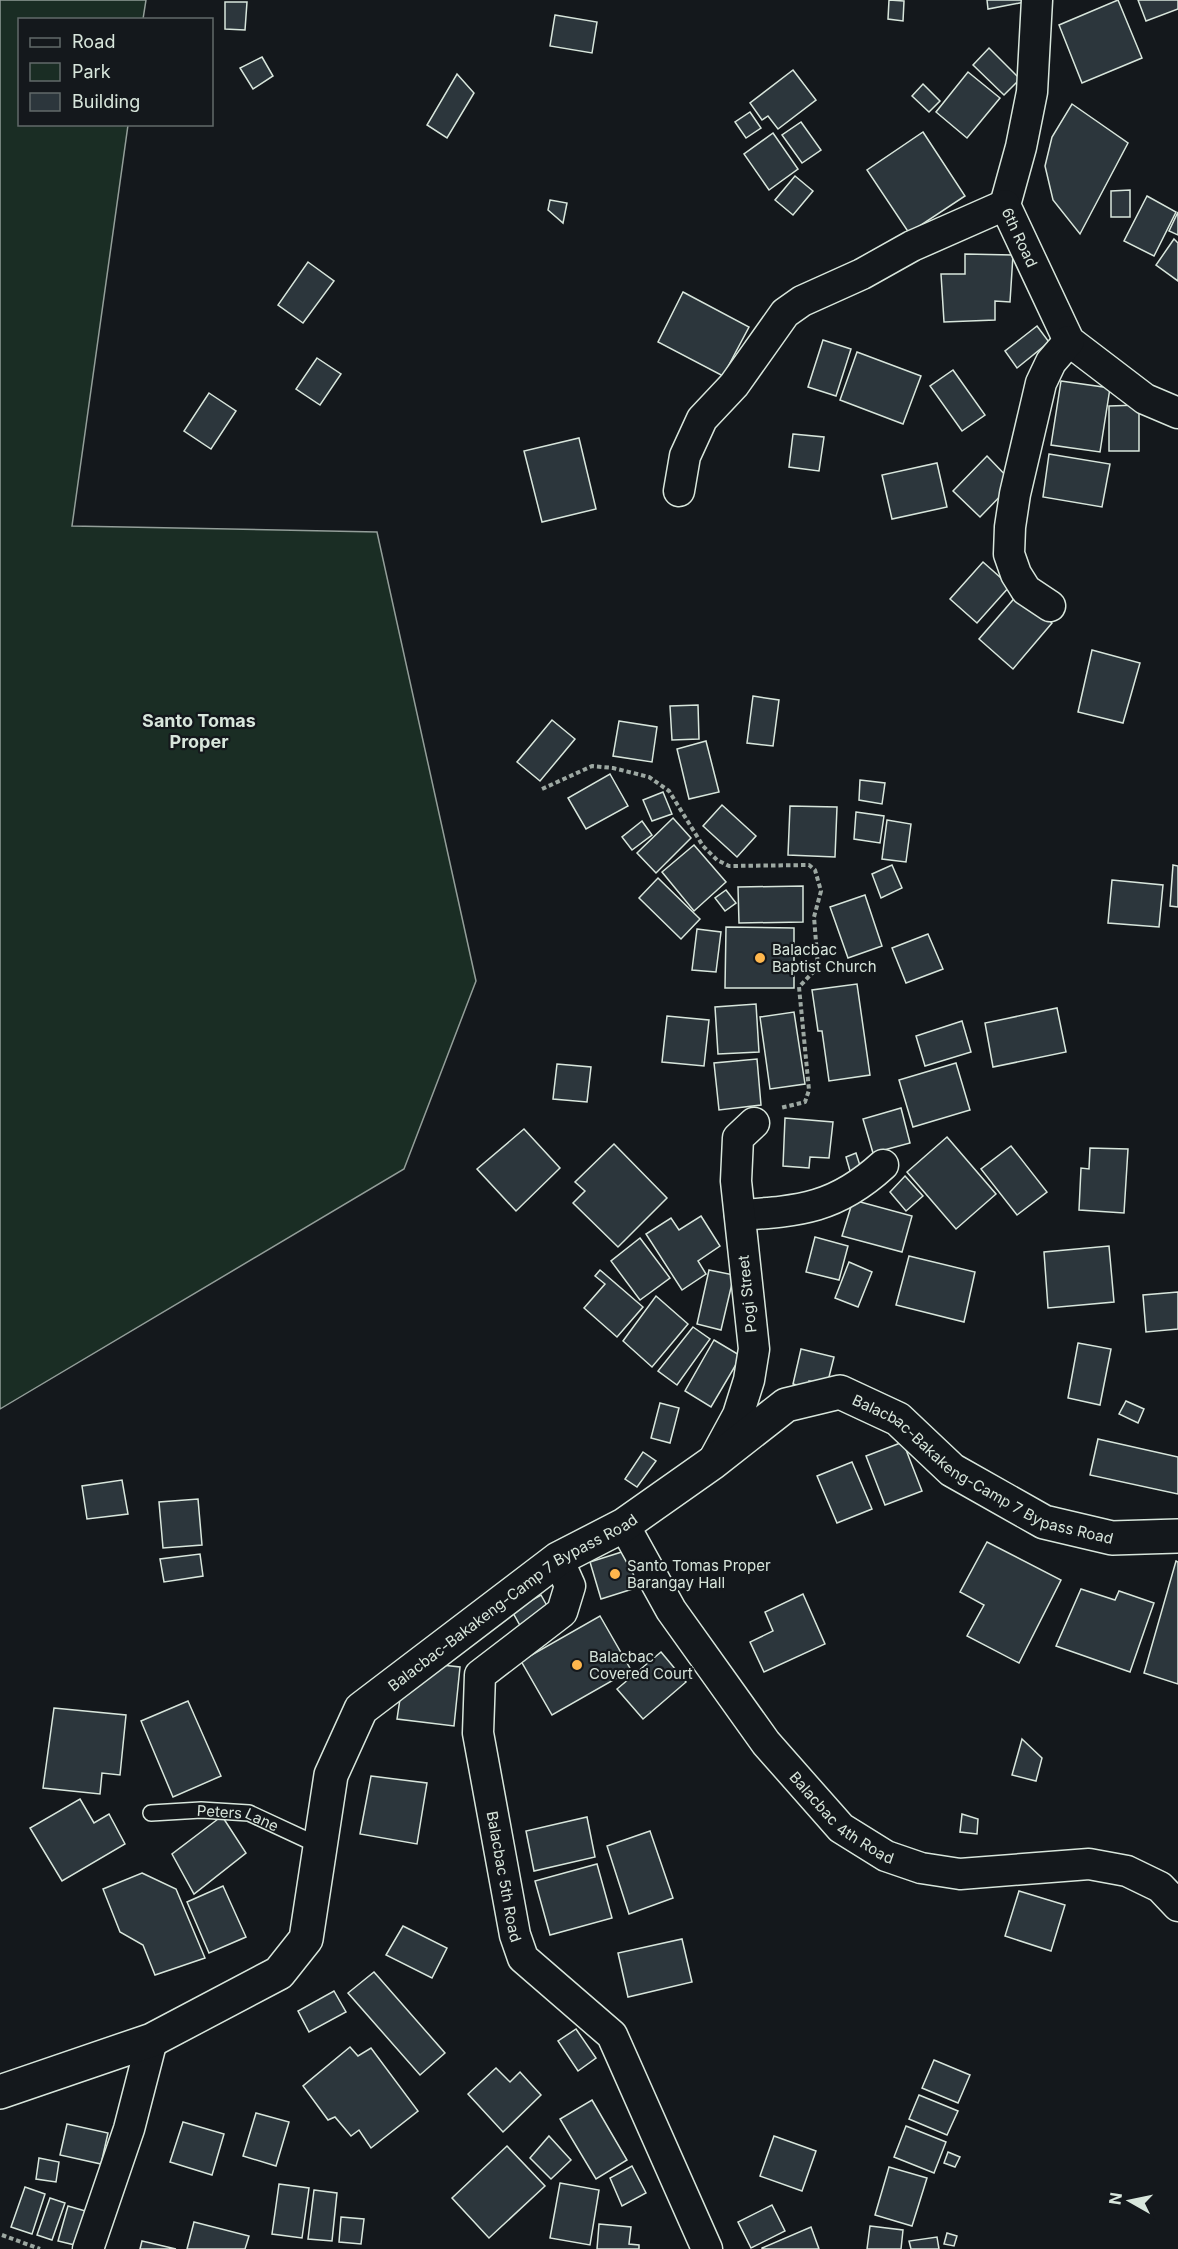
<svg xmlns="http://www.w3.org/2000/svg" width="1178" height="2249" viewBox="0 0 1178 2249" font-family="Inter,sans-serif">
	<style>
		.green { fill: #1a2d24; stroke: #939e99; stroke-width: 1.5 }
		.building { fill: #2c363c; stroke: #d8e6dc; stroke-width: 1.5 }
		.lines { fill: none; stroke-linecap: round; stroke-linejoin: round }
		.service-casing { stroke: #d8e6dc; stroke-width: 18 }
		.minor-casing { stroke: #d8e6dc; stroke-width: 33 }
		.secondary-casing { stroke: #d8e6dc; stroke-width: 36 }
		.path { stroke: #9da8a2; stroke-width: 4; stroke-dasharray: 4.5 3; stroke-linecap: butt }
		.service { stroke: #14181c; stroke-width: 15 }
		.minor { stroke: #14181c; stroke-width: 30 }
		.secondary { stroke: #14181c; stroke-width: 33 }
		.poi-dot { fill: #ffb74d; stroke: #14181c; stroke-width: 2 }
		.labels { text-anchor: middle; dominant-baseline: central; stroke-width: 4.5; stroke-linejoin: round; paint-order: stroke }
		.street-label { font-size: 15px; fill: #d8e6dc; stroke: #14181c }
		.poi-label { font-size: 15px; fill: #d8e6dc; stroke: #14181c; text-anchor: start }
		.quarter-label { font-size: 18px; font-weight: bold; fill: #d8e6dc; stroke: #14181c }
	</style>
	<rect width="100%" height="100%" fill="#14181c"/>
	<polygon class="green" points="0,0 146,0 143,19 20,20 20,124 128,125 72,526 377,532 476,981 404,1169 0,1409"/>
	<g class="building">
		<polygon points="889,0 904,1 903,21 888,19"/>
		<polygon points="987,0 1024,0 1025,2 988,9"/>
		<polygon points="1118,0 1142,58 1082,83 1059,25"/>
		<polygon points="1138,0 1178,0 1178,9 1146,21"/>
		<polygon points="225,2 247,2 245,30 225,29"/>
		<polygon points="555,15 597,22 592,53 550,46"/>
		<polygon points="989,48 1020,79 1004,95 973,65"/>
		<polygon points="262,57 273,76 253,89 240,68"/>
		<polygon points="793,70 816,100 778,129 768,116 762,120 750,103"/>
		<polygon points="968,72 1000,98 967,138 936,112"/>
		<polygon points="457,74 474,93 447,138 427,125"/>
		<polygon points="923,84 940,101 929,112 912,96"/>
		<polygon points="1072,104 1128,143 1080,234 1053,200 1045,166 1052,137"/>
		<polygon points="750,112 761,128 746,138 735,122"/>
		<polygon points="801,122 821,150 802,163 782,135"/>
		<polygon points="923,132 965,196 909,233 867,170"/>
		<polygon points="773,133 798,169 769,190 744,154"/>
		<polygon points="795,176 813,191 793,215 775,200"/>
		<polygon points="1130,190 1130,217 1111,217 1111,191"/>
		<polygon points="1147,196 1176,212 1154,256 1124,241"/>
		<polygon points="550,200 567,203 563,223 548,210"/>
		<polygon points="1178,212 1178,235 1169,231"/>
		<polygon points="1174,239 1178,243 1178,281 1156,265"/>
		<polygon points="965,254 1013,255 1010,302 995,301 995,320 944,322 941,274 965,274"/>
		<polygon points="308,262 334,281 303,323 278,305"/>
		<polygon points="683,292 749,327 723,376 658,342"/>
		<polygon points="1037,326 1049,342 1017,368 1005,351"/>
		<polygon points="823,340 851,349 836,396 808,387"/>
		<polygon points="857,352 921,376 903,424 840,400"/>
		<polygon points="317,358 341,374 320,405 296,389"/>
		<polygon points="953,370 985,415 962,431 930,386"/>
		<polygon points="1061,381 1110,388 1100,452 1051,445"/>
		<polygon points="209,393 236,411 211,449 184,431"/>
		<polygon points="1139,405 1139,451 1109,451 1109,406"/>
		<polygon points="793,434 824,437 819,471 789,467"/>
		<polygon points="579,438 596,509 542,522 524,451"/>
		<polygon points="1049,454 1110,464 1102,507 1043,497"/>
		<polygon points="987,456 1013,483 980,517 953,491"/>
		<polygon points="937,463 947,507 892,519 882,475"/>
		<polygon points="983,562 1010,586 977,623 950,599"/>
		<polygon points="1018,594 1052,623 1013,669 979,639"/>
		<polygon points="1092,650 1140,663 1123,723 1078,712"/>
		<polygon points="753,696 779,700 773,746 747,743"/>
		<polygon points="698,705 699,739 672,740 670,706"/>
		<polygon points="552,720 575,739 540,781 517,762"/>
		<polygon points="619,721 657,727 652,762 613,756"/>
		<polygon points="706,741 719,792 689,799 677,749"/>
		<polygon points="610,774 628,806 586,829 568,798"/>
		<polygon points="860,780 885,783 882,804 859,800"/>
		<polygon points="663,792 672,814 652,821 643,800"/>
		<polygon points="722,805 756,836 737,857 703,826"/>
		<polygon points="790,806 837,807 835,857 788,855"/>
		<polygon points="856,812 884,816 880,843 854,839"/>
		<polygon points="673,818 691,838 656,873 637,853"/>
		<polygon points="887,820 911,824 906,862 882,859"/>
		<polygon points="642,821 652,835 632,850 622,837"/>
		<polygon points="694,845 726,882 694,911 662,872"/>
		<polygon points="892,865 902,888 881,898 872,874"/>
		<polygon points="1173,865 1178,866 1178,907 1170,906"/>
		<polygon points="658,878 700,919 681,939 639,898"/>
		<polygon points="1112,880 1163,885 1159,927 1108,923"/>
		<polygon points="803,886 803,922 739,923 738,887"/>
		<polygon points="726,890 736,903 725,911 715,898"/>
		<polygon points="865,895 882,946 848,958 830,907"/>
		<polygon points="726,927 794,928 794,988 725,988"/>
		<polygon points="697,929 721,932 716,972 692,970"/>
		<polygon points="928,934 943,969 906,983 892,948"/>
		<polygon points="857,984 870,1075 829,1081 822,1031 818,1031 812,990"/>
		<polygon points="756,1004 759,1052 718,1054 715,1007"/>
		<polygon points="1057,1008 1066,1052 993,1067 985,1023"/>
		<polygon points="794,1012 805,1084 770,1089 760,1017"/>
		<polygon points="667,1016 709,1020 704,1066 662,1062"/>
		<polygon points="962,1021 971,1052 925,1066 916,1036"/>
		<polygon points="757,1059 761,1105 719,1110 714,1063"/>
		<polygon points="956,1063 970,1110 913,1127 899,1080"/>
		<polygon points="557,1064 591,1067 587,1102 553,1099"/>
		<polygon points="901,1108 910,1143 873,1153 863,1119"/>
		<polygon points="785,1118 833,1122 829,1158 810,1157 809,1168 783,1166"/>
		<polygon points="524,1129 560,1168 516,1211 477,1169"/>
		<polygon points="947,1137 996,1194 956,1229 907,1172"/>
		<polygon points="614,1144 667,1198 618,1247 573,1203 585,1191 575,1182"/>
		<polygon points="1011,1146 1047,1192 1017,1215 981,1169"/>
		<polygon points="1090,1148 1128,1149 1124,1213 1079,1210 1081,1168 1089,1169"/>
		<polygon points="856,1153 863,1175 852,1178 846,1157"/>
		<polygon points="905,1176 923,1196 906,1211 890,1192"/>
		<polygon points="853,1200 912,1216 902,1252 842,1236"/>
		<polygon points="701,1216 720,1246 698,1261 706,1274 682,1290 646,1234 671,1218 679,1230"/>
		<polygon points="815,1237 848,1246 839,1280 806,1272"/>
		<polygon points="640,1238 670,1278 640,1300 611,1261"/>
		<polygon points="1109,1246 1114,1302 1048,1308 1044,1252"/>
		<polygon points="909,1256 975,1272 964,1322 896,1305"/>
		<polygon points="849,1262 872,1272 858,1307 835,1298"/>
		<polygon points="600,1270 643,1307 617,1337 584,1308 605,1284 595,1276"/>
		<polygon points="709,1270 734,1275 721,1330 697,1324"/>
		<polygon points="1178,1292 1178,1329 1146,1332 1143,1295"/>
		<polygon points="656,1296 688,1324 652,1367 623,1341"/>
		<polygon points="693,1327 710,1339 677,1385 658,1371"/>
		<polygon points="714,1340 741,1356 711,1407 685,1391"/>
		<polygon points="1078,1343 1111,1349 1100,1405 1068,1398"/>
		<polygon points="801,1349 834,1357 827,1385 809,1381 807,1388 793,1384"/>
		<polygon points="1126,1401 1144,1409 1138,1423 1119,1414"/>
		<polygon points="660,1403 679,1408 670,1443 651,1438"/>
		<polygon points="1098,1439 1178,1457 1178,1494 1090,1475"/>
		<polygon points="903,1442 922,1491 885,1505 866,1456"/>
		<polygon points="643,1452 656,1461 637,1487 625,1479"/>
		<polygon points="852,1462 872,1509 837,1523 817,1476"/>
		<polygon points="122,1480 128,1514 87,1519 82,1486"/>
		<polygon points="198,1499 202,1545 163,1548 159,1502"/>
		<polygon points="987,1542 1061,1580 1019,1663 967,1636 984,1605 960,1592"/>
		<polygon points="628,1550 639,1587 601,1599 590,1562"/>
		<polygon points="200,1554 203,1576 164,1582 160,1559"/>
		<polygon points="1176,1561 1178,1562 1178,1684 1144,1673"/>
		<polygon points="1081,1589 1115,1600 1119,1591 1154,1603 1130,1672 1056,1646"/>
		<polygon points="803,1594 825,1644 764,1672 750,1642 773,1631 765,1612"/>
		<polygon points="541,1595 551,1613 522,1629 512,1611"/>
		<polygon points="600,1616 631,1670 552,1715 521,1661"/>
		<polygon points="661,1652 686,1682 643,1719 617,1689"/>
		<polygon points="423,1663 460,1667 454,1726 397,1719 403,1679"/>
		<polygon points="188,1701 221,1776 173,1797 141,1721"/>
		<polygon points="54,1708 126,1715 120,1775 102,1773 100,1794 43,1788"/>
		<polygon points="1022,1739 1042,1758 1036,1781 1012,1775"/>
		<polygon points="371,1776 427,1783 417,1844 360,1834"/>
		<polygon points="80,1799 94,1823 109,1814 125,1844 62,1881 30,1828"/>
		<polygon points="962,1814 978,1819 977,1834 960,1832"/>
		<polygon points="222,1816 246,1853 194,1894 172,1854"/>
		<polygon points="587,1817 595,1857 534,1871 526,1831"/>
		<polygon points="650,1831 673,1898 629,1914 607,1846"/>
		<polygon points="597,1864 612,1918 550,1935 535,1881"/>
		<polygon points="142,1873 176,1889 205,1958 155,1975 143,1945 120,1932 103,1889"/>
		<polygon points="223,1886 246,1937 209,1953 187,1902"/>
		<polygon points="1019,1891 1065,1905 1051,1951 1005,1936"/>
		<polygon points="403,1926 447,1948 432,1978 386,1955"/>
		<polygon points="682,1939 692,1982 628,1997 618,1953"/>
		<polygon points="374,1972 445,2053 420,2075 348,1993"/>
		<polygon points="334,1991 346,2012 309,2032 298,2011"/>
		<polygon points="576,2029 596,2058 578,2071 558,2041"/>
		<polygon points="350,2047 358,2056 371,2048 418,2111 371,2148 359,2130 351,2136 335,2117 328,2120 303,2086"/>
		<polygon points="934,2060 970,2075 958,2103 922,2088"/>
		<polygon points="496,2068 510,2082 520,2072 541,2095 503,2132 468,2094"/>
		<polygon points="919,2095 958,2111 947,2135 909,2119"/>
		<polygon points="592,2100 627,2160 596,2179 560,2119"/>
		<polygon points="256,2113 289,2122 276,2166 243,2156"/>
		<polygon points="183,2122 224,2134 212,2175 170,2162"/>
		<polygon points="67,2124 108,2133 101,2164 60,2155"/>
		<polygon points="906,2126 946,2142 934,2173 894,2157"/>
		<polygon points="549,2136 571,2160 551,2179 530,2158"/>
		<polygon points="774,2136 816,2151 802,2191 760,2176"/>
		<polygon points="507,2146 545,2186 489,2238 452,2198"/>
		<polygon points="948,2152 960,2157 955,2167 944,2163"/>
		<polygon points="39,2158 59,2162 56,2182 36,2179"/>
		<polygon points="632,2166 646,2193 622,2206 610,2178"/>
		<polygon points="889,2167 927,2178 912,2226 875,2215"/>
		<polygon points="560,2183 599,2190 590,2245 550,2238"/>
		<polygon points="279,2184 309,2188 302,2238 272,2234"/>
		<polygon points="25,2187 45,2194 32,2234 11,2227"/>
		<polygon points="314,2190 337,2193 332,2241 308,2239"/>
		<polygon points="50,2198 65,2203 52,2240 37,2235"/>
		<polygon points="772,2205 785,2231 751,2248 738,2222"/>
		<polygon points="68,2206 89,2212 79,2246 58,2241"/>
		<polygon points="341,2217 364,2219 361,2244 339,2242"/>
		<polygon points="194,2222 249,2236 245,2249 187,2249"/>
		<polygon points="599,2224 631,2227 629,2244 639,2245 639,2249 597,2249"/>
		<polygon points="870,2226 903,2230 901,2249 867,2249"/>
		<polygon points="811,2227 819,2249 762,2249 762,2248"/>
		<polygon points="947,2233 957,2236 954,2246 944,2244"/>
		<polygon points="937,2237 939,2249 911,2249 909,2241"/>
		<polygon points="142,2241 176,2249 140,2249"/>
	</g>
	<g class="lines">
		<g class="service-casing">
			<g id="service">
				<path id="s1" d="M151 1813 201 1810 249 1813 320 1846"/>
			</g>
		</g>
		<g class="minor-casing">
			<g id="minor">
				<path id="s2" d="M1037 0 1032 92 1021 147 1005 205 1069 341 1145 399 1178 413"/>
				<polyline points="679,491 685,456 702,419 734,385 785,313 802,301 862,274 912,246 1005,205"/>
				<polyline points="1050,606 1026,590 1016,574 1009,554 1010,527 1015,494 1041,383 1051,362 1069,341"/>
				<path d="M740 1215C801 1211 836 1208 883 1165"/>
				<polyline points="712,1463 738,1415 749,1380 754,1349 736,1181 738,1138 754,1123"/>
				<path id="s3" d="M624 1525 671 1610 766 1743 841 1828 886 1856 921 1868 960 1874 1089 1864 1127 1871 1160 1887 1178 1906"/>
				<path id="s4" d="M558 1559 570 1586 562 1612 480 1675 478 1733 515 1935 523 1958 612 2035 707 2249"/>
				<polyline points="88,2249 129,2129 152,2040"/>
			</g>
		</g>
		<g class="secondary-casing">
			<g id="secondary">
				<path id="s5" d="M0 2092 152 2040 279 1973 306 1939 331 1775 361 1709 558 1559 624 1525 712 1463 786 1405 840 1392 898 1419 952 1470 1044 1522 1112 1538 1178 1536"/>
			</g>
		</g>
		<g class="path">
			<polyline points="542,789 592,766 613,768 649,777 669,791 703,846 717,860 729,866 809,865 815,870 821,891 814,917 818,967 799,987 809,1090 805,1102 780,1108"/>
			<polyline points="2,2235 40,2249"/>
		</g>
		<use href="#service" class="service"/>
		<use href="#minor" class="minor"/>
		<use href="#secondary" class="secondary"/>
	</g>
	<g class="poi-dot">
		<circle cx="760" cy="958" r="6"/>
		<circle cx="615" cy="1574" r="6"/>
		<circle cx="577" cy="1665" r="6"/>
	</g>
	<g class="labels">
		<g class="street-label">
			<text stroke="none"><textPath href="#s2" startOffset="244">6th Road</textPath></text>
			<text transform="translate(747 1294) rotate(-96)">Pogi Street</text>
			<text stroke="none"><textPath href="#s5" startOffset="1330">Balacbac-Bakakeng-Camp 7 Bypass Road</textPath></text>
			<text stroke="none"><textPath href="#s5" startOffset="772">Balacbac-Bakakeng-Camp 7 Bypass Road</textPath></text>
			<text stroke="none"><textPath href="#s3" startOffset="368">Balacbac 4th Road</textPath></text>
			<text stroke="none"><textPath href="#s1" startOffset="88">Peters Lane</textPath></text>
			<text stroke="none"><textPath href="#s4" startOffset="364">Balacbac 5th Road</textPath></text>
		</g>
		<g class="poi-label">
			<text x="772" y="949">Balacbac<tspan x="772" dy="17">Baptist Church</tspan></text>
			<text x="627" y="1565">Santo Tomas Proper<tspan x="627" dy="17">Barangay Hall</tspan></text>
			<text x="589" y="1656">Balacbac<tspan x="589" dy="17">Covered Court</tspan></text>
		</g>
		<g class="quarter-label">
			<text x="199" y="720">Santo Tomas<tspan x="199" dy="21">Proper</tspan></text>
		</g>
	</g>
	<rect x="18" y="18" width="195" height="108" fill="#14181c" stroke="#626a69" stroke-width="1.5"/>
	<rect x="30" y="38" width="30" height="9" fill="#14181c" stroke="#626a69" stroke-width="1.5"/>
	<text x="72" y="48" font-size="18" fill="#d8e6dc">Road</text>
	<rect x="30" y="63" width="30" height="18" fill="#1a2d24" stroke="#626a69" stroke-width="1.5"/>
	<text x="72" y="78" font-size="18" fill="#d8e6dc">Park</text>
	<rect x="30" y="93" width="30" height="18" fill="#2c363c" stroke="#626a69" stroke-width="1.5"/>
	<text x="72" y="108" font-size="18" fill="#d8e6dc">Building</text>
	<g transform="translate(1130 2201) rotate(279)" stroke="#14181c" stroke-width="4.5" paint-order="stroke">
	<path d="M0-4.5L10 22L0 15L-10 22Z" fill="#d8e6dc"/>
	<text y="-9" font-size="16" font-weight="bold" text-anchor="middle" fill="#d8e6dc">N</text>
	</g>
</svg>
